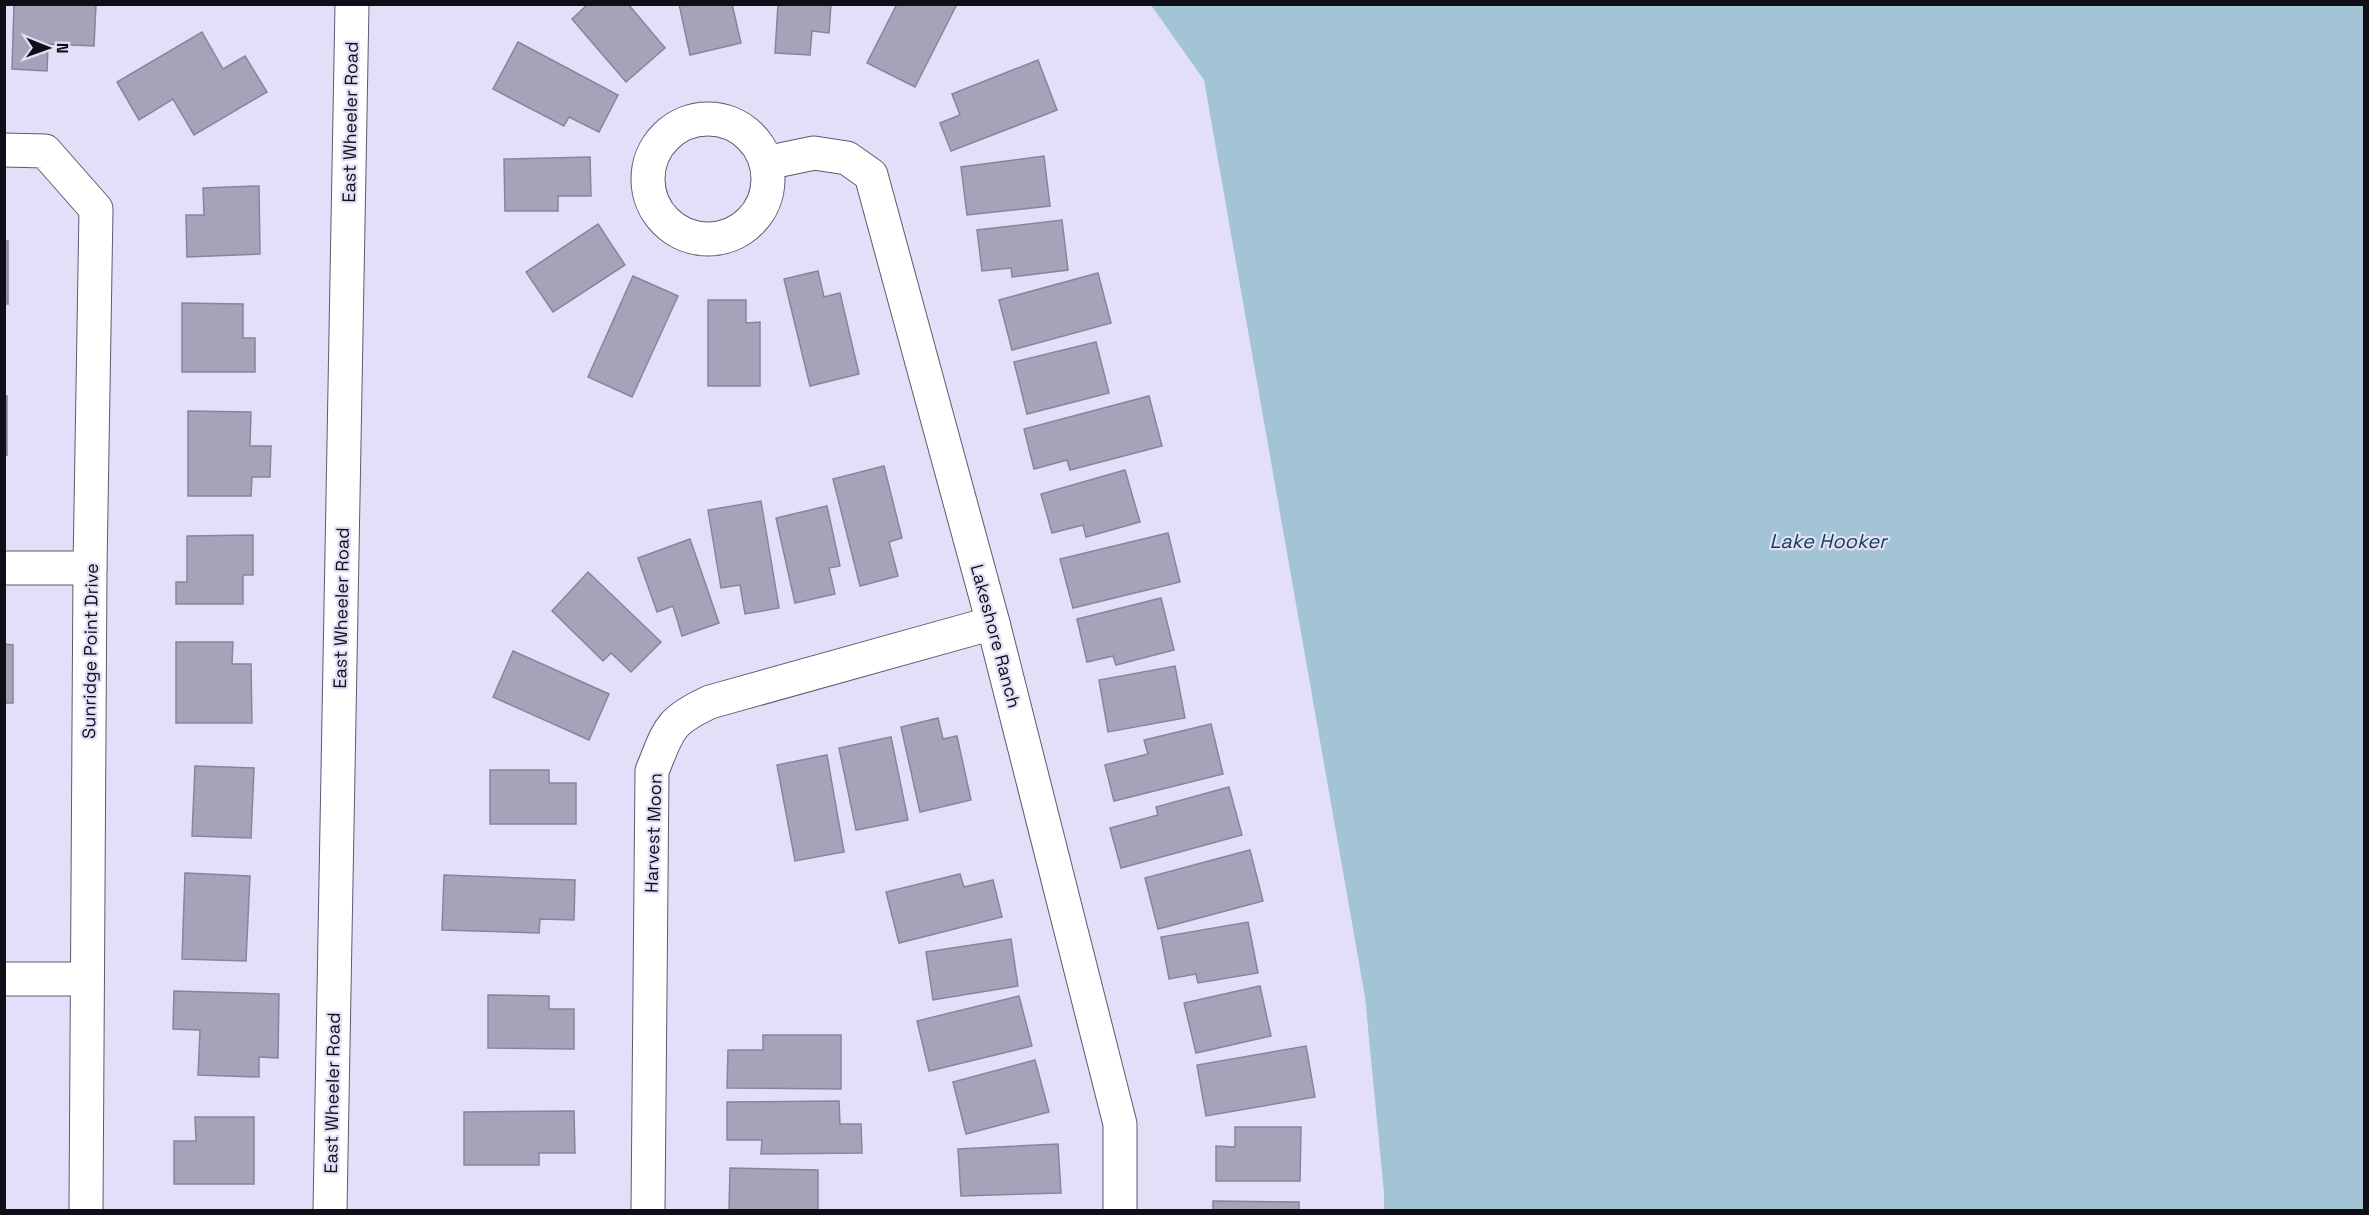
<svg xmlns="http://www.w3.org/2000/svg" width="2369" height="1215" viewBox="0 0 2369 1215" font-family="'Space Grotesk',sans-serif">
	<style>
		.water { fill: #a2c4d4 }
		.building { fill: #a5a2b9; stroke: #88849b; stroke-width: 1.5 }
		.lines { fill: none; stroke-linecap: round; stroke-linejoin: round }
		.minor-casing { stroke: #5d5a6f; stroke-width: 35 }
		.tertiary-casing { stroke: #5d5a6f; stroke-width: 35 }
		.minor { stroke: #fff; stroke-width: 33 }
		.tertiary { stroke: #fff; stroke-width: 33 }
		.labels { text-anchor: middle; dominant-baseline: central; stroke-width: 4.5; stroke-linejoin: round; paint-order: stroke }
		.street-label { font-size: 18px; fill: #100f17; stroke: #e3dff8 }
		.water-label { font-size: 20px; font-style: italic; fill: #103f51; stroke: #e3dff8 }
	</style>
	<rect width="100%" height="100%" fill="#e3dff8"/>
	<polygon class="water" points="1151,5 2364,5 2364,1210 1384,1210 1384,1193 1365,997 1204,80"/>
	<g class="building">
		<polygon points="14,4 96,4 94,46 48,44 47,71 12,69"/>
		<polygon points="588,4 628,4 665,48 626,82 572,19"/>
		<polygon points="679,4 732,4 741,43 690,55"/>
		<polygon points="778,4 831,4 829,33 812,31 810,55 775,53"/>
		<polygon points="897,4 957,4 915,87 867,63"/>
		<polygon points="202,32 223,69 245,56 267,92 194,135 173,99 139,120 117,82"/>
		<polygon points="518,42 618,95 599,132 569,117 564,126 493,89"/>
		<polygon points="1038,60 1057,110 951,151 940,123 960,115 952,94"/>
		<polygon points="1044,156 1050,206 967,215 961,167"/>
		<polygon points="590,157 591,196 558,196 558,211 505,211 504,159"/>
		<polygon points="259,186 260,254 187,257 186,215 204,215 203,188"/>
		<polygon points="1062,220 1068,270 1012,277 1011,268 982,271 977,230"/>
		<polygon points="598,224 625,265 553,312 526,272"/>
		<rect x="4" y="241" width="4" height="63"/>
		<polygon points="818,271 824,297 840,293 859,374 810,386 784,279"/>
		<polygon points="1098,273 1111,323 1012,350 999,300"/>
		<polygon points="633,276 678,296 632,397 588,377"/>
		<polygon points="708,300 746,300 746,323 760,322 760,386 708,386"/>
		<polygon points="182,303 243,304 243,338 255,338 255,372 182,372"/>
		<polygon points="1096,342 1109,393 1027,414 1014,362"/>
		<rect x="4" y="396" width="3" height="59"/>
		<polygon points="1149,396 1162,446 1070,470 1067,460 1034,469 1024,429"/>
		<polygon points="188,411 251,412 250,446 271,446 270,477 252,477 251,496 188,496"/>
		<polygon points="884,466 902,538 889,542 898,576 860,586 833,479"/>
		<polygon points="1125,470 1140,522 1086,537 1083,525 1052,533 1041,494"/>
		<polygon points="761,501 779,608 745,614 740,585 721,588 708,510"/>
		<polygon points="827,506 840,566 829,568 835,594 795,603 776,518"/>
		<polygon points="1168,533 1180,582 1073,608 1060,559"/>
		<polygon points="253,535 253,575 243,575 243,604 176,604 176,582 187,582 187,536"/>
		<polygon points="690,539 719,623 682,636 673,606 657,612 638,558"/>
		<polygon points="588,572 661,642 631,672 611,653 603,661 552,611"/>
		<polygon points="1161,598 1174,650 1116,665 1113,656 1087,662 1077,619"/>
		<polygon points="176,642 233,642 232,664 251,664 252,723 176,723"/>
		<polygon points="4,644 13,645 13,703 4,703"/>
		<polygon points="513,651 609,694 589,740 493,697"/>
		<polygon points="1175,666 1185,718 1108,732 1099,680"/>
		<polygon points="938,718 943,739 957,736 971,800 920,812 901,727"/>
		<polygon points="1211,724 1223,774 1114,801 1105,765 1148,754 1144,740"/>
		<polygon points="891,737 908,820 856,830 839,748"/>
		<polygon points="827,755 844,852 795,861 777,765"/>
		<polygon points="195,766 254,768 251,838 192,836"/>
		<polygon points="490,770 549,770 549,783 576,783 576,824 490,824"/>
		<polygon points="1229,787 1242,835 1121,868 1110,828 1158,815 1156,807"/>
		<polygon points="1250,850 1263,901 1158,929 1145,878"/>
		<polygon points="185,873 250,876 246,961 182,959"/>
		<polygon points="960,874 964,887 993,880 1002,917 899,943 886,892"/>
		<polygon points="444,875 575,880 574,920 540,919 539,933 442,930"/>
		<polygon points="1248,922 1258,973 1198,983 1196,974 1169,979 1161,937"/>
		<polygon points="1011,939 1018,986 933,1000 926,952"/>
		<polygon points="1260,986 1271,1036 1196,1053 1184,1003"/>
		<polygon points="174,991 279,994 278,1058 259,1057 259,1077 198,1075 200,1030 173,1029"/>
		<polygon points="488,995 549,996 549,1009 574,1009 574,1049 488,1048"/>
		<polygon points="1019,996 1032,1046 929,1071 917,1021"/>
		<polygon points="763,1035 841,1035 841,1089 727,1088 728,1050 763,1050"/>
		<polygon points="1306,1046 1315,1097 1206,1116 1197,1065"/>
		<polygon points="1035,1060 1049,1112 966,1134 953,1082"/>
		<polygon points="839,1101 840,1124 861,1124 862,1153 761,1154 762,1140 727,1140 727,1102"/>
		<polygon points="574,1111 575,1153 539,1153 539,1165 464,1165 464,1112"/>
		<polygon points="195,1117 254,1117 254,1184 174,1184 174,1141 196,1141"/>
		<polygon points="1235,1127 1301,1127 1300,1181 1216,1181 1216,1146 1235,1147"/>
		<polygon points="1058,1144 1061,1193 961,1196 958,1149"/>
		<polygon points="730,1168 818,1170 818,1210 729,1210"/>
		<polygon points="1213,1201 1299,1202 1299,1210 1213,1210"/>
	</g>
	<g class="lines">
		<g class="minor-casing">
			<g id="minor">
				<circle cx="708" cy="179" r="60"/>
				<polyline points="4,150 45,151 96,209 90,568 86,1210"/>
				<polyline points="766,163 814,153 847,158 871,175 993,623 1120,1124 1120,1210"/>
				<polyline points="4,568 90,568"/>
				<polyline points="4,979 87,979"/>
				<path d="M648 1210 652 771C669 730 667 722 710 702L993 623"/>
			</g>
		</g>
		<g class="tertiary-casing">
			<polyline id="tertiary" points="330,1210 352,4"/>
		</g>
		<use href="#minor" class="minor"/>
		<use href="#tertiary" class="tertiary"/>
	</g>
	<g class="labels">
		<g class="street-label">
			<text transform="translate(350 122) rotate(-89)">East Wheeler Road</text>
			<text transform="translate(341 608) rotate(-89)">East Wheeler Road</text>
			<text transform="translate(996 636) rotate(75)">Lakeshore Ranch</text>
			<text transform="translate(90 651) rotate(-89)">Sunridge Point Drive</text>
			<text transform="translate(653 833) rotate(-88)">Harvest Moon</text>
			<text transform="translate(332 1093) rotate(-89)">East Wheeler Road</text>
		</g>
		<g class="water-label">
			<text x="1828" y="541">Lake Hooker</text>
		</g>
	</g>
	<rect width="2369" height="1215" fill="none" stroke="#100f17" stroke-width="12"/>
	<g transform="translate(48 48) rotate(91)" stroke="#e3dff8" stroke-width="4.5" paint-order="stroke">
	<path d="M0-4.5L10 22L0 15L-10 22Z" fill="#100f17"/>
	<text y="-9" font-size="16" font-weight="bold" text-anchor="middle" fill="#100f17">N</text>
	</g>
</svg>
